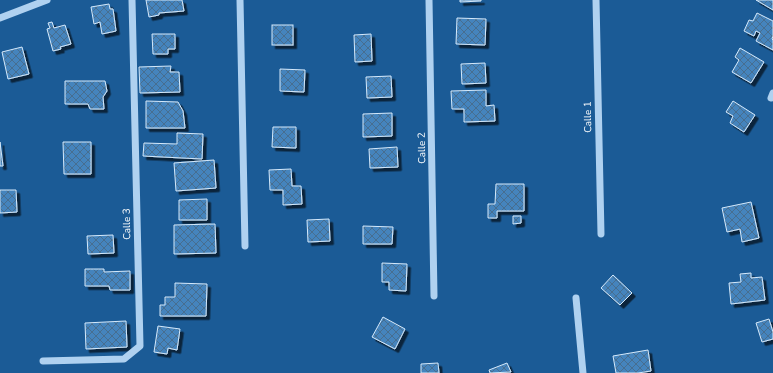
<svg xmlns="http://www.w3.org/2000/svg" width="773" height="373" viewBox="0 0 773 373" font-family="'Nunito Sans',sans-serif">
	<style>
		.building { fill: url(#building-cross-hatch); stroke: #d5e9fb; filter: url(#shadow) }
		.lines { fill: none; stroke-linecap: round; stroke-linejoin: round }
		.minor { stroke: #afd1f0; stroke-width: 7 }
		.labels { text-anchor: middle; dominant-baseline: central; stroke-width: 3; stroke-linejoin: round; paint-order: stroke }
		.street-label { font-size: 10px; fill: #fff; stroke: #1b5b96 }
	</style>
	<defs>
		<pattern id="building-cross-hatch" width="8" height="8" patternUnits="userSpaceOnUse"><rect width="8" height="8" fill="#4484bd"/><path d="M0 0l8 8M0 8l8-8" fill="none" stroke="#476e90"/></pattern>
		<filter id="shadow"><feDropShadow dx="3.5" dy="3.5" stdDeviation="0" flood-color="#0009"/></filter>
	</defs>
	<rect width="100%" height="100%" fill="#1b5b96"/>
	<g class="building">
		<polygon points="146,0 182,0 184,11 159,13 159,15 149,17"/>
		<polygon points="460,0 481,0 481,1 460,2"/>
		<polygon points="756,0 773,0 773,10"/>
		<polygon points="109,4 110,9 113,9 116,31 102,34 100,22 94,24 91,7"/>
		<polygon points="757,13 773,21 773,36 772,39 773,40 773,50 756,41 760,33 756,31 754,36 744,31 749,20 753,21"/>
		<polygon points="457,18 486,19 485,45 456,44"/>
		<polygon points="52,22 54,28 65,25 71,44 60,47 61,49 53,51 47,29 50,28 48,23"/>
		<rect x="272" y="25" width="21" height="20"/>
		<polygon points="152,34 175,34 175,49 168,49 168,54 153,54"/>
		<polygon points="371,34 372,61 355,62 354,35"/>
		<polygon points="22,47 29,74 8,79 2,52"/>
		<polygon points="740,48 764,62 751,83 732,72 739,60 735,57"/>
		<polygon points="485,63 486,83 462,84 461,64"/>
		<polygon points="171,66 170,72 179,72 180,92 140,93 139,67"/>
		<polygon points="280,69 305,70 304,92 280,91"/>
		<polygon points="391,76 392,97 367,98 366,77"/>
		<polygon points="65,81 105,81 107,91 103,97 104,109 90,109 88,104 65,104"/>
		<polygon points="486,90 486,106 494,105 495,121 464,122 464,109 452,109 451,91"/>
		<polygon points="146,101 178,102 183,111 185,128 146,128"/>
		<polygon points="733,101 755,115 744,132 730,123 733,116 726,112"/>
		<polygon points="392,113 392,136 363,137 363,114"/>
		<polygon points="273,127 296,127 296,148 272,147"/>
		<polygon points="177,133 203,134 202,159 143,156 144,143 177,144"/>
		<polygon points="0,142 3,166 0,166"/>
		<polygon points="63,142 91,142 91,174 64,174"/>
		<polygon points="397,147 398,167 370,168 369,149"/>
		<polygon points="214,160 216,188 176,191 174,163"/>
		<polygon points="291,169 292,186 301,186 302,204 283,205 283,190 270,190 269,170"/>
		<polygon points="496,184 524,184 524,211 497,211 497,218 488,218 488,204 495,204"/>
		<polygon points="0,190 16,190 17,212 0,213"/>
		<polygon points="207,199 207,220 179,220 179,200"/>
		<polygon points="751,202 759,238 742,242 740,229 727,232 722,208"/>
		<polygon points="513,216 521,216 521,223 513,224"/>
		<polygon points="329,219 330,241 308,242 307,220"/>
		<polygon points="215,224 216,253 174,254 174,225"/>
		<polygon points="363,226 393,227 392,244 363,244"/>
		<polygon points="113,235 114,253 88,254 87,236"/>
		<polygon points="382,263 407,264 406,291 389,290 389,282 382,282"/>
		<polygon points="85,269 104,269 104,272 130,271 130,290 110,290 109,286 85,286"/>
		<polygon points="751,273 751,278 762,277 765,300 731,304 729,283 741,282 740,274"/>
		<polygon points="613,275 632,293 620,305 601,288"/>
		<polygon points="175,283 207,284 206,316 160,316 160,305 165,305 165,297 175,297"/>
		<polygon points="383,317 405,329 395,349 372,337"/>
		<polygon points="769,319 773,332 773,339 762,342 756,323"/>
		<polygon points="126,321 127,347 86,349 85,323"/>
		<polygon points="158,326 180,329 177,350 168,348 167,354 154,352"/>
		<polygon points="648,350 651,371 638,373 616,373 613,356"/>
		<polygon points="438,363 439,373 421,373 421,364"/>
		<polygon points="507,363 511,372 490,373 489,370"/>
	</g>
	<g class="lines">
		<g class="minor">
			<polyline points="240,0 245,246"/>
			<polyline points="429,0 434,296"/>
			<polyline points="596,0 601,234"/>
			<polyline points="0,18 47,0"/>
			<polyline points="771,98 773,93"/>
			<polyline points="576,298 583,373"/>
			<polyline points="43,361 124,359 140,346 132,0"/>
		</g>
	</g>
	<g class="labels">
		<g class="street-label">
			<text transform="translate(588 117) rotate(-91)">Calle 1</text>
			<text transform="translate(422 148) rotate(-91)">Calle 2</text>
			<text transform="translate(127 224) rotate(-91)">Calle 3</text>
		</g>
	</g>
</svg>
